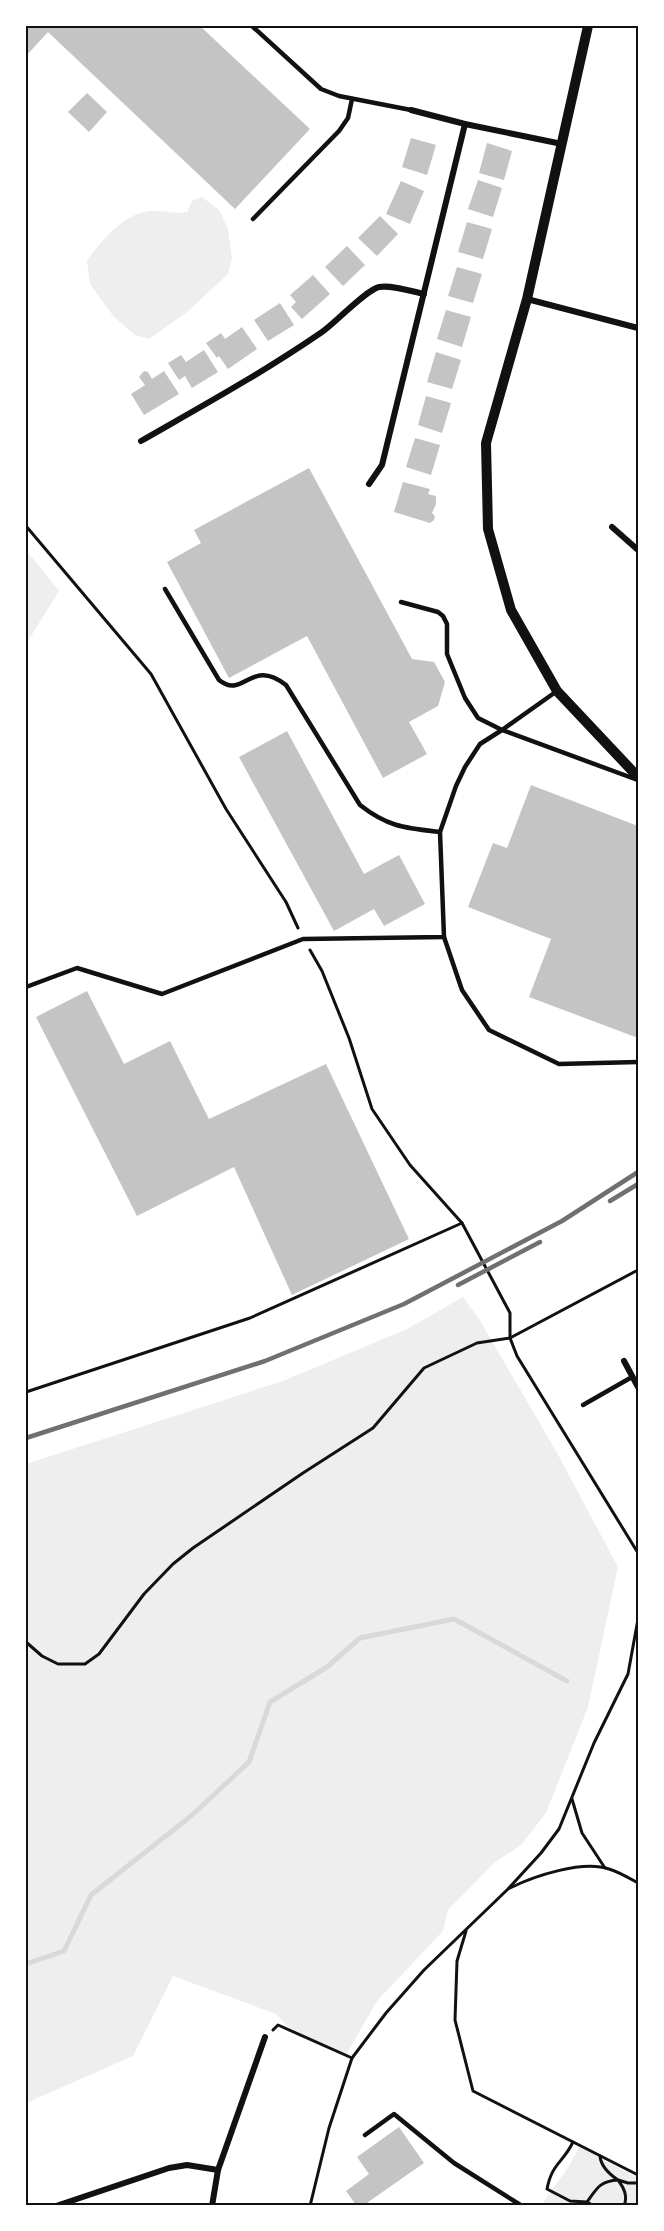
<svg xmlns="http://www.w3.org/2000/svg" width="664" height="2231" viewBox="0 0 664 2231" font-family="Literata,serif">
	<style>
		.green { fill: #eee }
		.lines { fill: none; stroke-linecap: round; stroke-linejoin: round }
		.stream { stroke: #d9d9d9; stroke-width: 5 }
		.building { fill: #c4c4c4 }
		.path { stroke: #111; stroke-width: 3 }
		.service { stroke: #111; stroke-width: 4.5 }
		.minor { stroke: #111; stroke-width: 6 }
		.tertiary { stroke: #111; stroke-width: 10 }
		.rail { stroke: #707070; stroke-width: 4.5 }
		.neatline { fill: none; stroke: #111; stroke-width: 2 }
	</style>
	<rect width="100%" height="100%" fill="#fff"/>
	<g class="green">
		<path d="M202 197 219 210 228 229 232 258 228 274 187 312 149 339 135 335 114 317 90 284 87 261C100 241 127 210 154 211 168 211 171 214 187 212L192 201Z"/>
		<polygon points="26,550 59,591 26,644"/>
		<polygon points="463,1297 479,1319 556,1451 618,1567 588,1707 546,1813 521,1845 494,1863 448,1910 443,1931 377,2001 346,2055 288,2027 276,2014 173,1976 133,2056 26,2103 26,1464 283,1381 407,1329"/>
		<polygon points="579,2147 638,2178 638,2205 547,2206 543,2203 569,2166"/>
	</g>
	<g class="lines">
		<polyline class="stream" points="26,1964 64,1951 91,1895 191,1816 249,1762 270,1702 327,1667 360,1638 454,1619 567,1681"/>
	</g>
	<g class="building">
		<polygon points="26,26 200,26 310,129 235,209 48,32 26,56"/>
		<polygon points="87,93 107,112 89,132 68,112"/>
		<polygon points="411,138 436,145 427,175 402,167"/>
		<polygon points="487,143 512,151 504,180 479,173"/>
		<polygon points="478,180 502,188 493,217 468,209"/>
		<polygon points="401,181 424,191 410,224 386,214"/>
		<polygon points="380,216 398,234 377,256 358,238"/>
		<polygon points="467,222 492,229 483,259 458,252"/>
		<polygon points="347,246 365,265 343,286 325,267"/>
		<polygon points="457,267 482,274 473,303 448,296"/>
		<polygon points="313,275 330,294 302,319 291,307 296,302 290,295"/>
		<polygon points="280,303 294,325 268,341 254,320"/>
		<polygon points="446,310 471,317 462,347 437,339"/>
		<polygon points="242,327 257,349 228,369 219,356 217,358 206,343 221,333 225,339"/>
		<polygon points="204,350 218,372 192,388 185,376 179,380 168,363 181,355 186,362"/>
		<polygon points="436,352 461,360 452,389 427,382"/>
		<polygon points="144,371 148,372 152,379 164,371 179,394 144,415 131,394 145,385 139,377"/>
		<polygon points="426,396 451,403 442,433 418,425"/>
		<polygon points="415,438 440,445 431,475 406,467"/>
		<polygon points="309,468 412,659 434,662 445,682 438,706 409,722 427,754 383,778 307,636 229,678 167,562 201,543 194,530"/>
		<polygon points="403,482 430,489 428,494 436,496 436,504 432,513 435,516 434,520 430,523 394,512"/>
		<polygon points="287,731 364,874 399,855 425,904 384,926 374,909 334,931 239,757"/>
		<polygon points="531,785 638,826 638,1038 529,997 551,939 468,907 493,843 507,848"/>
		<polygon points="87,991 124,1064 170,1041 209,1119 326,1064 409,1239 292,1295 234,1167 137,1216 36,1017"/>
		<polygon points="399,2127 424,2163 364,2205 356,2205 346,2191 369,2174 357,2157"/>
	</g>
	<g class="lines">
		<g class="path">
			<polyline points="26,526 151,674 226,809 286,902 298,928"/>
			<polyline points="310,950 322,971 349,1038 372,1109 410,1165 462,1223 510,1313 510,1338 517,1356 638,1553"/>
			<polyline points="26,1392 250,1318 462,1223"/>
			<polyline points="26,1642 42,1656 58,1664 85,1664 99,1654 144,1594 173,1564 193,1548 303,1473 373,1428 424,1368 477,1343 510,1338 638,1270"/>
			<polyline points="572,1799 582,1833 605,1868"/>
			<path d="M510 1888C534 1876 582 1860 609 1869 619 1872 629 1878 638 1883"/>
			<polyline points="466,1931 457,1961 455,2020 473,2091 638,2175"/>
			<polyline points="273,2030 278,2025 352,2058"/>
			<path d="M573 2142C563 2163 552 2163 547 2189L570 2201 587 2202"/>
			<polyline points="310,2206 329,2128 352,2058 386,2013 424,1970 508,1889 541,1853 559,1829 594,1743 628,1674 638,1619"/>
			<path d="M594 2206 587 2202C597 2188 600 2181 618 2180 609 2174 601 2167 600 2156"/>
			<path d="M624 2206C628 2196 624 2188 618 2180L628 2183H638"/>
		</g>
		<g class="service">
			<polyline points="252,26 321,89 339,96 411,110"/>
			<polyline points="253,219 339,131 348,118 352,99"/>
			<path d="M165 589 219 680C244 700 250 657 286 685L360 805C388 827 405 828 440 832"/>
			<polyline points="401,602 438,612 443,616 447,624 447,654 465,698 478,718 502,730 635,779"/>
			<polyline points="444,937 462,990 489,1030 559,1064 638,1062"/>
			<polyline points="26,987 77,968 162,994 303,939 444,937 440,832 456,786 465,767 480,744 502,730 557,691"/>
			<polyline points="583,1405 632,1377"/>
			<polyline points="365,2135 394,2114 454,2163 522,2206"/>
		</g>
		<g class="minor">
			<polyline points="411,110 465,124 562,144"/>
			<polyline points="527,299 638,328"/>
			<path d="M141 441C202 406 264 372 322 332 335 323 366 290 379 287 393 285 410 291 424 294"/>
			<polyline points="369,484 382,465 465,124"/>
			<polyline points="612,527 638,550"/>
			<polyline points="624,1361 638,1387"/>
			<polyline points="56,2206 169,2168 187,2165 218,2170"/>
			<polyline points="212,2206 218,2170 265,2037"/>
		</g>
		<polyline class="tertiary" points="588,26 527,299 486,443 488,529 511,610 557,691 638,777"/>
		<g class="rail">
			<polyline points="610,1201 638,1184"/>
			<polyline points="458,1285 540,1242"/>
			<polyline points="26,1438 265,1361 404,1304 562,1221 638,1172"/>
		</g>
	</g>
	<rect width="664" height="2231" fill="none" stroke="#ffffff" stroke-width="54"/>
	<rect x="27" y="27" width="610" height="2177" class="neatline"/>
</svg>
